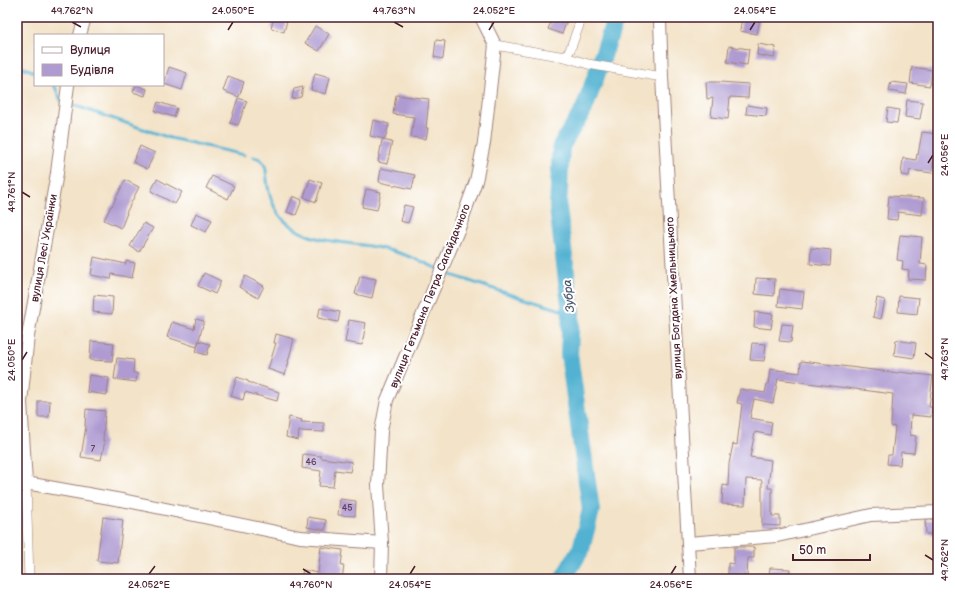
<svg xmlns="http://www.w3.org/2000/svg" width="955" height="596" viewBox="0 0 955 596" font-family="'Balsamiq Sans',sans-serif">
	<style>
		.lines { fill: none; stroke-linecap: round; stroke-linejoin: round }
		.stream { stroke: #53b2d2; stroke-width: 3 }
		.river { stroke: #53b2d2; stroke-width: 18 }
		.building { fill: #af9bd2 }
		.street-casing { stroke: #9e817a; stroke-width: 10 }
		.secondary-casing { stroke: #9e817a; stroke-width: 14 }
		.street { stroke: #fff; stroke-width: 9 }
		.secondary { stroke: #fff; stroke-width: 12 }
		.ticks { fill: none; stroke: #4a1f2b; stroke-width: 1.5 }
		.labels { text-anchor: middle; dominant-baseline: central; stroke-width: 4; stroke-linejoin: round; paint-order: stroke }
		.number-label { font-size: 9px; fill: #633e55 }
		.street-label { font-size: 11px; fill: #4a1f2b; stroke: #fff }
		.water-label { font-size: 12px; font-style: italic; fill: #4e5a6e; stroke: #fff }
		.neatline { fill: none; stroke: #4a1f2b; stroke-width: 1.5 }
		.ticks-label { font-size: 10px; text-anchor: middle; fill: #4a1f2b }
	</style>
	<rect width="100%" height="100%" fill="#fff"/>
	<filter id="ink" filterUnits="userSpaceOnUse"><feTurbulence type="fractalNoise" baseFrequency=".025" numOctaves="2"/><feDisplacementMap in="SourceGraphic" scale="8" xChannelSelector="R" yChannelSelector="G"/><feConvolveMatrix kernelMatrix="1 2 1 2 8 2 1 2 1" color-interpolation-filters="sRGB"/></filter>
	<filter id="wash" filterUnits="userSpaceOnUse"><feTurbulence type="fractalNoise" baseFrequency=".012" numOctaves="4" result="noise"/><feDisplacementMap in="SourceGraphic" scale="16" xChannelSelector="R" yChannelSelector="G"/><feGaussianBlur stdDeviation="0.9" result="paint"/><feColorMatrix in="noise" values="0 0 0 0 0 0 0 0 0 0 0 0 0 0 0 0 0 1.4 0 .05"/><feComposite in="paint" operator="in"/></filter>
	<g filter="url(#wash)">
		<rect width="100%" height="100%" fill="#f3e3c8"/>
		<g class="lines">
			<g class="stream">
				<polyline points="17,65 35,72"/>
				<polyline points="53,85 56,89 61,101"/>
				<polyline points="70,104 170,138 244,155"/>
				<path d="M253 157C256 157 261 159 263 162 267 167 266 175 267 180 269 197 274 212 287 223 311 244 345 241 375 247 397 251 418 259 438 269"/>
				<polyline points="445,273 509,294 571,313"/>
			</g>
			<polyline class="river" points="563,579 581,549 591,510 569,354 571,313 558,208 561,146 584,109 596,76 616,17"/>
		</g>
		<g id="blocks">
			<g class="building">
				<polygon points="274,17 287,21 284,32 271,28"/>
				<polygon points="553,17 568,17 562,34 548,29"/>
				<polygon points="742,17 751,17 760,19 757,34 740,31"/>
				<polygon points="315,26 329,34 319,51 305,43"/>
				<polygon points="436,40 445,41 443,59 434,57"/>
				<polygon points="758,44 776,47 774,58 757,55"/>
				<polygon points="729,46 749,49 747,65 727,62"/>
				<polygon points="169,67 187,73 182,90 164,84"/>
				<polygon points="912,67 932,70 930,86 910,83"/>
				<polygon points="315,73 330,77 326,94 311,90"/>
				<polygon points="228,76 244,82 239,97 223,91"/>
				<polygon points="706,82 720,82 749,84 748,98 730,97 728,119 711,117 713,98 707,99"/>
				<polygon points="891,82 908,84 906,94 889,91"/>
				<polygon points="136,85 147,89 145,96 133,92"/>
				<polygon points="303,87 301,97 292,99 294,89"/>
				<polygon points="396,95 429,99 426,128 428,128 426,139 411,137 414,117 393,114"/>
				<polygon points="238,98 247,101 238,125 230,123"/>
				<polygon points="907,100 923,102 920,119 905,117"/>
				<polygon points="158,102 177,108 174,117 155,111"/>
				<polygon points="747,105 767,108 766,116 746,114"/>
				<polygon points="888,108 899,110 897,123 886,122"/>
				<polygon points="373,120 389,124 385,139 370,136"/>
				<polygon points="922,132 938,134 938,149 935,148 932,173 910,170 909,176 901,175 903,158 916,160 917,154 918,155"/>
				<polygon points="382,140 392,142 387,164 378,162"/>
				<polygon points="140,146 155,153 147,169 133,162"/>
				<polygon points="381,168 415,175 412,189 379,182"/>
				<polygon points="212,176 234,186 228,199 206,188"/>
				<polygon points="157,179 182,192 175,204 151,191"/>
				<polygon points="310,179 322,183 316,202 304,197"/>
				<polygon points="125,180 139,187 126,213 127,213 121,228 104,220 111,206 112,206"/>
				<polygon points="366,189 381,192 377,210 362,207"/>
				<polygon points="293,196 302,200 296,215 287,212"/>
				<polygon points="889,196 924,198 922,215 898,212 897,220 887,219"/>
				<polygon points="404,205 413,207 408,223 400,221"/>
				<polygon points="196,213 212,220 206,232 191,225"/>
				<polygon points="144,223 153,228 139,252 130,246"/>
				<polygon points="900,235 922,237 920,264 927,265 926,280 908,279 909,270 902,269 903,261 897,260"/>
				<polygon points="811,248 831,250 830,266 810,264"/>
				<polygon points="94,257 126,264 126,261 135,263 132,278 112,274 111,279 91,275"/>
				<polygon points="204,273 221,281 215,294 198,286"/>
				<polygon points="245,276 264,286 258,298 239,287"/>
				<polygon points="360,276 376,279 372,298 355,294"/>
				<polygon points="756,278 775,279 774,296 755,294"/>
				<polygon points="780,289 804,292 802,309 778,306"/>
				<polygon points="94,295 113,297 112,314 93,312"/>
				<polygon points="899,296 919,298 917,314 898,312"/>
				<polygon points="877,298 885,300 881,319 873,317"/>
				<polygon points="320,308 340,312 338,322 318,318"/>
				<polygon points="755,312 773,314 771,329 754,327"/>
				<polygon points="196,319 204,321 197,347 167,337 172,322 194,329"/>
				<polygon points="349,320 366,323 362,345 345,342"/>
				<polygon points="782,324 793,325 791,342 779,341"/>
				<polygon points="276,334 294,339 288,362 289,362 285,375 268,369 276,343 274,343"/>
				<polygon points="896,340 916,343 914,358 894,355"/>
				<polygon points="91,341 114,343 112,361 90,360"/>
				<polygon points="199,341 210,344 207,355 196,352"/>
				<polygon points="752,343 766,344 764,361 750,360"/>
				<polygon points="117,358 134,360 133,373 137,373 136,382 114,379"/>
				<polygon points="801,361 898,373 899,372 933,376 929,407 932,407 931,417 911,415 910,435 916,436 914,453 901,452 900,465 887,464 888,455 892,455 895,427 891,426 893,394 778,379 773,403 754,399 750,418 772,422 770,435 755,432 750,457 771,460 768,488 772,488 772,516 780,516 780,526 762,525 762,480 746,479 745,505 722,504 723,485 728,486 729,464 733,444 737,445 742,404 737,403 740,389 765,393 767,384 768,384 770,369 800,373"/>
				<polygon points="89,375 109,378 107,395 87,392"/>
				<polygon points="237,377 248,381 248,382 279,392 277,401 245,392 243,400 231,396"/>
				<polygon points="38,401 50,401 49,417 38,417"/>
				<polygon points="86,409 105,411 103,441 105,441 101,460 81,457 86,426 85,426"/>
				<polygon points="289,417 302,420 301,422 324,423 324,432 299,431 298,440 286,437"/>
				<polygon points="303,454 321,456 321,458 352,462 350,472 335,470 333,487 319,486 321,471 302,468"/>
				<polygon points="340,499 356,501 355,516 338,515"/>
				<polygon points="103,517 123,520 118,563 97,561"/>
				<polygon points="308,517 326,520 325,530 307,527"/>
				<polygon points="925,520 938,520 938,534 926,534"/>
				<polygon points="321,547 343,550 341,566 344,566 342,579 301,579 303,570 318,573"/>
				<polygon points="734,547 754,547 754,558 748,558 747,576 728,575 728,563 734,564"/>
				<polygon points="770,568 790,569 789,578 769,576"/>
			</g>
		</g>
	</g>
	<g filter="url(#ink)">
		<use href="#blocks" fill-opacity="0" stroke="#9e817a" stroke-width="1"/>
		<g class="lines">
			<g class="street-casing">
				<g id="street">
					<polyline points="495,45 565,57 588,64 662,77"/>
					<polyline points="565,57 570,50 582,17"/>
					<polyline points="26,483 29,579"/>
				</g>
			</g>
			<g class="secondary-casing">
				<g id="secondary">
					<polyline points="660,17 660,21 662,77 690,579"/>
					<polyline points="80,35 85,17"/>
					<polyline points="68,85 57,173 28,336 21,402 26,483 127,501 300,537 382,543"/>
					<polyline points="688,543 777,536 871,515 938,512"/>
					<polyline points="381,579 382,543 378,485 381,431 387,400 459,228 476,181 484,143 495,45 481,17"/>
				</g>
			</g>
			<use href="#street" class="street"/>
			<use href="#secondary" class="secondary"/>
		</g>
	</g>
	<path class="ticks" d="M72 22 81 27M394 22 403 27M228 30 233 22M489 30 494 22M750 30 755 22M928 163 933 155M22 192 30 197M925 353 933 359M22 360 27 352M925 555 933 560M303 569 311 574M149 574 155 566M410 574 415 566M671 574 676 566"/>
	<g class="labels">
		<g class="number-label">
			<text x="93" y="449">7</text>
			<text x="311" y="462">46</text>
			<text x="347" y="508">45</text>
		</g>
		<g class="street-label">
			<text transform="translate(44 248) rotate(-80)">вулиця Лесі Українки</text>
			<text transform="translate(430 296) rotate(-68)">вулиця Гетьмана Петра Сагайдачного</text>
			<text transform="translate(674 298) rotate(-93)">вулиця Богдана Хмельницького</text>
		</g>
		<g class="water-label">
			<text transform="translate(569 296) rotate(-96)">Зубра</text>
		</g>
	</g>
	<rect width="955" height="596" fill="none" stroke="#fff" stroke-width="44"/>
	<rect x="34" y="34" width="130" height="52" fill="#ffffff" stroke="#b7a5aa"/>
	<rect x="42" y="47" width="20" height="6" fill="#ffffff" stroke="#b7a5aa"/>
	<text x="70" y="54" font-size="12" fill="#4a1f2b">Вулиця</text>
	<rect x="42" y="64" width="20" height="12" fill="#af9bd2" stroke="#b7a5aa"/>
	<text x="70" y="74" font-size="12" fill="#4a1f2b">Будівля</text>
	<path d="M793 554v6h77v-6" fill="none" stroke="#4a1f2b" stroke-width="2"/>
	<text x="799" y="554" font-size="12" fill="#4a1f2b" stroke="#ffffff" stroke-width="3" paint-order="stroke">50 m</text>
	<rect x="22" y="22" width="911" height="552" class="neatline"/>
	<g class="ticks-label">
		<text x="72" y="14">49.762°N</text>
		<text x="233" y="14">24.050°E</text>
		<text x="394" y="14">49.763°N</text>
		<text x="494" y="14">24.052°E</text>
		<text x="755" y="14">24.054°E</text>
		<text transform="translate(944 155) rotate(-90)" y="4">24.056°E</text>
		<text transform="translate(11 192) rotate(-90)" y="4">49.761°N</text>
		<text transform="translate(944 359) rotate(-90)" y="4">49.763°N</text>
		<text transform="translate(11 360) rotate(-90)" y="4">24.050°E</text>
		<text transform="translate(944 560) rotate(-90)" y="4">49.762°N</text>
		<text x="149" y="588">24.052°E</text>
		<text x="311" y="588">49.760°N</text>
		<text x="410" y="588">24.054°E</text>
		<text x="671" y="588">24.056°E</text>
	</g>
</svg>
